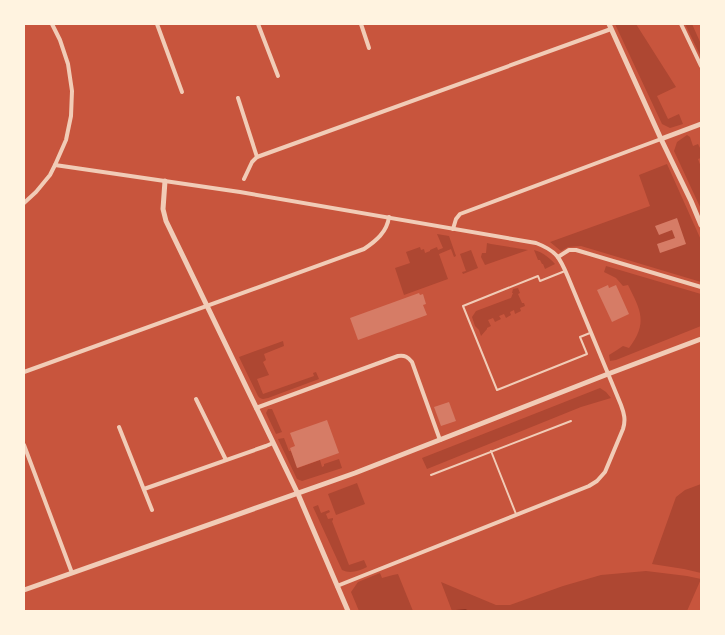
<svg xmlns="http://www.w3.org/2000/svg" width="725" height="635" viewBox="0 0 725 635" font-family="'Roboto Condensed',sans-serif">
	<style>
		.green { fill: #ae4732 }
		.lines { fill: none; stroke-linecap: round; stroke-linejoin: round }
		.stream { stroke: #8f3625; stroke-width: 2 }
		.building { fill: #d67c66 }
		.service { stroke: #f1ccb7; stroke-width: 2 }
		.minor { stroke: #f1ccb7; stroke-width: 4 }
		.tertiary { stroke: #f1ccb7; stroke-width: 5 }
	</style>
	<rect width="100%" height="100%" fill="#c8553d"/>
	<g class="green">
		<polygon points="615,24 636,24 676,87 657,96 668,119 679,114 683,124 670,128 662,124"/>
		<polygon points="685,24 692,24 701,44 701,57"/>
		<polygon points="687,135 690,137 693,146 698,144 701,150 701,158 698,159 701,167 701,209 674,151 677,142"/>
		<polygon points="667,164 701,240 701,282 581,246 568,247 561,251 550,242 650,206 639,175"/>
		<polygon points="437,234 449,236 456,256 454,257 451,249 439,254 448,279 404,295 395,268 410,263 406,252 420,247 421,250 424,249 425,253 430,251 430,250 437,247 438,250 443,248"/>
		<polygon points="487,243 491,244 528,250 485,265 481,257 482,253 486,253"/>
		<polygon points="471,250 478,268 463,274 462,272 466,271 460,254"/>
		<path d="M534 250C542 252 550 258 555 264L545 269 543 264H542L540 260H538Z"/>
		<path d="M606 266 701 294V326L616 360 610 361 609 355 617 350 623 346 629 348C648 323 641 311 628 285L623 286 616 278 604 272Z"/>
		<polygon points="518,288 520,293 518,294 522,303 524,303 525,306 520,308 521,311 515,314 514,310 510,312 511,315 506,318 504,314 499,316 501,319 495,322 493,318 488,320 491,326 487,328 487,329 481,336 479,330 475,326 472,317 476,311 511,298 513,293 512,293 513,289"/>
		<path d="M283 341 284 346 264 354 266 360 263 362 269 375 257 379 263 394 314 376 313 373 316 372 319 379 268 398C264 399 261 400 258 396L239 357Z"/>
		<polygon points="600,388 606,392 611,398 581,407 427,469 422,458"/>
		<polygon points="268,409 272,409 282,432 276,434 266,413"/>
		<polygon points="284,438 289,451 291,451 298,468 320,460 322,467 324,466 324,464 339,459 342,468 302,481 297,479 278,439"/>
		<polygon points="357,483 365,504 336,515 328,494"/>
		<polygon points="701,484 701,573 684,569 652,564 676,497 685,490"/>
		<path d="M318 505 321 513 329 510 330 512 326 514 328 519 333 518V520L332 521 349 565 364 560 367 567C359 571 350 574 342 570L313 507Z"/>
		<polygon points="646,571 687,576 701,579 687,611 452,611 441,582 496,605 510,605 563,586 601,575"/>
		<polygon points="380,573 382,578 393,575 398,574 413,611 359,611 351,592 358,582"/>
	</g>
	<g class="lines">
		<polyline class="stream" points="456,611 465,610 467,611"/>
	</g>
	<g class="building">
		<polygon points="677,218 686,244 660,253 657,244 675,238 672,230 659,235 655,226"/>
		<polygon points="608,285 609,288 616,285 629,314 612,322 597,290"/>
		<polygon points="419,293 420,295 423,294 426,304 423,305 427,315 358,340 350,318"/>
		<polygon points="449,402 456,421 441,426 434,407"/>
		<polygon points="327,420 339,453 297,468 290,448 295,446 290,433"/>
	</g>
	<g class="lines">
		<g class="service">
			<polyline points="565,271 540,281 538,276 463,306 497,390 587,354 580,337 590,333"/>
			<polyline points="491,451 516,514"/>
			<polyline points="431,475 571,421"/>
		</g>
		<g class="minor">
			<polyline points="157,24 182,92"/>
			<polyline points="258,24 278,76"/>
			<polyline points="361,24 369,48"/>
			<polyline points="681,24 701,66"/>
			<polyline points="238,98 257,157"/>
			<path d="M55 165 240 192 536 243C557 251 560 258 568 277L621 405C624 413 626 420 623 429L605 472 597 481 589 486 337 586"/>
			<polyline points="244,179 252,162 257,157 611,29"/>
			<polyline points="24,203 36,192 50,175 55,165 66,140 71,116 72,91 68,64 60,40 52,24"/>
			<polyline points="453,229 456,219 460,214 661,139"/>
			<polyline points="558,257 569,250 576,250 701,287"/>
			<path d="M24 372 364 249C376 241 387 232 389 217"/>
			<polyline points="196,399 226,460"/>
			<path d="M256 408 398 356C405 355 408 357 412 362L440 440"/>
			<polyline points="119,427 152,510"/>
			<polyline points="24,445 72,573"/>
			<polyline points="144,489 266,446 273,443"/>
		</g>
		<g class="tertiary">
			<polyline points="609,24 661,139 691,201 701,225"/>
			<polyline points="661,139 701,124"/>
			<polyline points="165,181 163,209 166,221 298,494 348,611"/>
			<polyline points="24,590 355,473 608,374 701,339"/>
		</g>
	</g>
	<rect width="725" height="635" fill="none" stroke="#fff3e0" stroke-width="50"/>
</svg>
